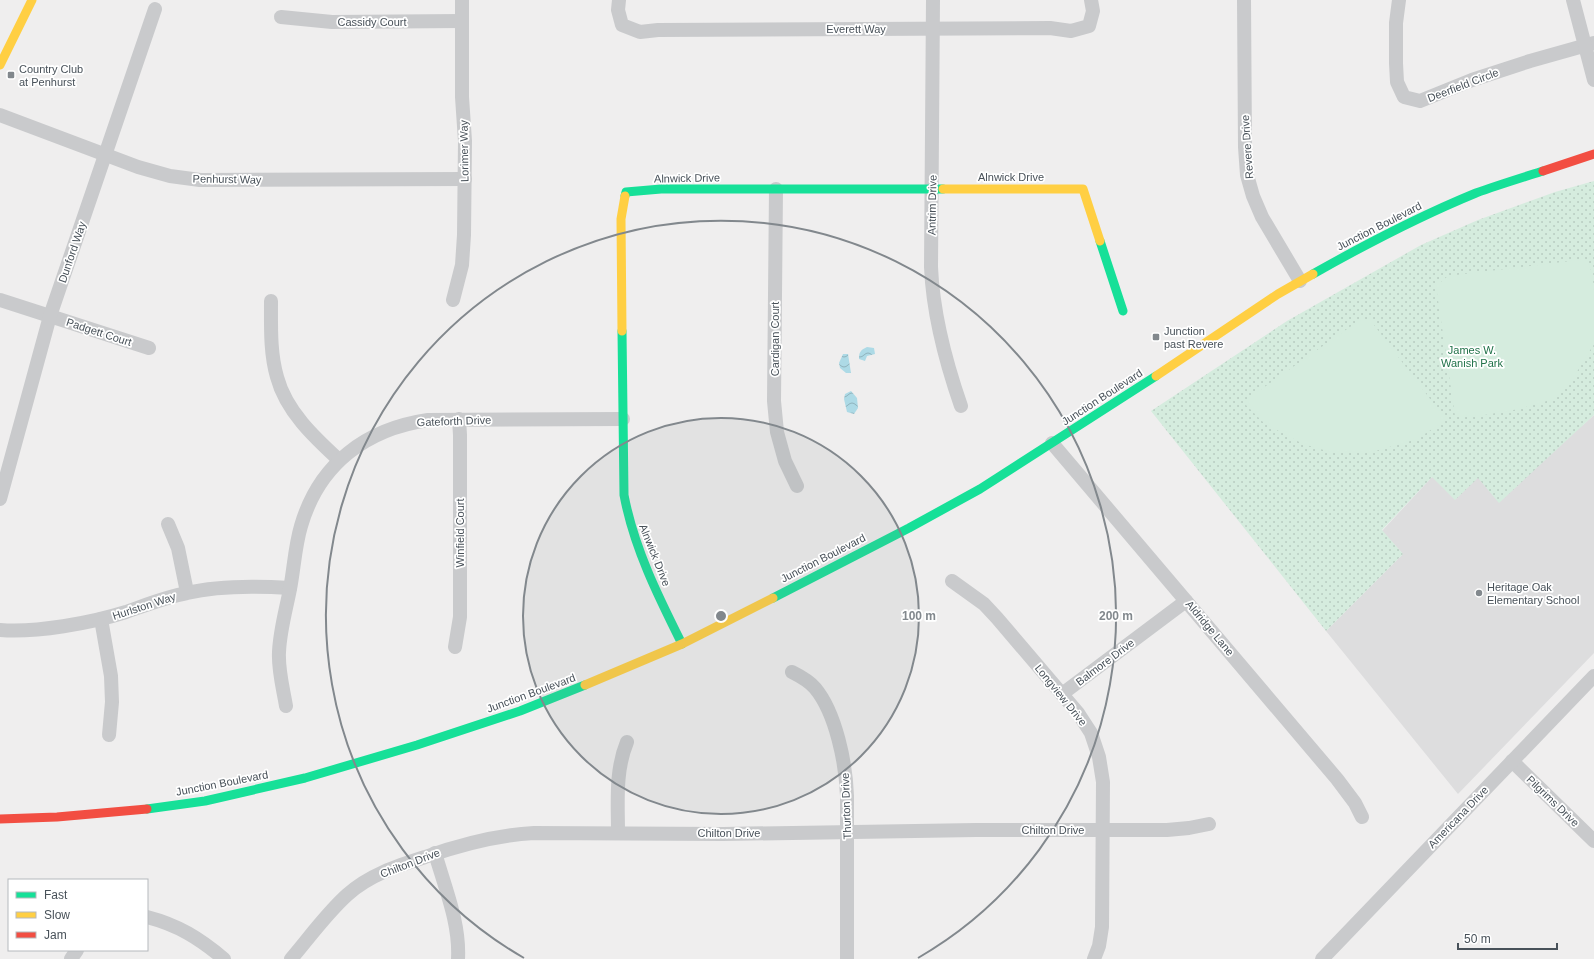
<svg xmlns="http://www.w3.org/2000/svg" width="1594" height="959" viewBox="0 0 1594 959" font-family="Arial,sans-serif">
	<style>
		.education { fill: #ddddde }
		.green { fill: url(#green-dots) }
		.pitch { fill: #d5ecde }
		.water { fill: url(#water-waves) }
		.lines { fill: none; stroke-linecap: round; stroke-linejoin: round }
		.street { stroke: #c9cacc; stroke-width: 14 }
		.fast { stroke: #16e098; stroke-width: 9 }
		.slow { stroke: #ffcf43; stroke-width: 9 }
		.jam { stroke: #f24e42; stroke-width: 9 }
		.ring { fill: none; stroke: #82888d; stroke-width: 2 }
		.poi-dot { fill: #82888d; stroke: #fff; stroke-width: 1.5 }
		.labels { text-anchor: middle; dominant-baseline: central; stroke-width: 3.5; stroke-linejoin: round; paint-order: stroke }
		.street-label { font-size: 11px; fill: #485159; stroke: #fff }
		.poi-label { font-size: 11px; fill: #485159; stroke: #fff; text-anchor: start }
		.park-label { font-size: 11px; fill: #207249; stroke: #fff }
		.centre { fill: #82888d; stroke: #fff; stroke-width: 2 }
		.ring-label { font-size: 12px; text-anchor: middle; font-weight: bold; fill: #82888d; stroke: #fff; stroke-width: 3.5; stroke-linejoin: round; paint-order: stroke }
	</style>
	<defs>
		<pattern id="green-dots" width="8" height="8" patternUnits="userSpaceOnUse"><rect width="8" height="8" fill="#d5ecde"/><path d="M2 2h.1M6 6h.1" fill="none" stroke="#b8ccc1" stroke-width="1.8" stroke-linecap="round"/></pattern>
		<pattern id="water-waves" width="16" height="10" patternUnits="userSpaceOnUse"><rect width="16" height="10" fill="#addae6"/><path d="M0 5q4-4 8 0t8 0" fill="none" stroke="#8fb3bd"/></pattern>
	</defs>
	<rect width="100%" height="100%" fill="#efeeee"/>
	<polygon class="education" points="1594,415 1594,653 1458,794 1326,631 1403,554 1382,531 1432,477 1478,478 1583,425"/>
	<polygon class="green" points="1594,181 1594,415 1499,503 1478,478 1455,500 1432,477 1382,530 1403,554 1326,631 1151,411 1287,321 1421,245 1478,220 1555,192"/>
	<g class="pitch">
		<polygon points="1587,259 1592,273 1594,290 1594,344 1575,375 1550,400 1519,409 1484,415 1455,416 1436,286 1448,276"/>
		<polygon points="1360,320 1371,321 1446,420 1417,439 1372,452 1334,453 1303,444 1264,423 1243,402"/>
	</g>
	<g class="water">
		<path d="M867 347 874 348 875 354 867 356 865 361 859 359C859 353 860 350 867 347Z"/>
		<polygon points="843,354 848,354 851,373 846,373 840,368 839,363"/>
		<polygon points="851,391 857,398 858,408 854,414 847,412 844,399 845,394"/>
	</g>
	<g class="lines">
		<g class="street">
			<polyline points="619,0 618,10 622,25 640,32 658,30 1050,28 1071,31 1089,26 1093,11 1091,0"/>
			<path d="M933 0 931 267C933 315 945 360 961 406"/>
			<polyline points="1244,0 1245,147 1247,175 1253,196 1262,217 1300,281"/>
			<polyline points="1399,0 1396,23 1396,63 1397,82 1404,97 1420,101 1472,80 1530,61 1594,43"/>
			<polyline points="1573,0 1594,80"/>
			<polyline points="281,17 332,22 462,21"/>
			<polyline points="0,115 138,167 170,176 200,180 465,179"/>
			<polyline points="776,189 774,401 777,432 785,461 797,486"/>
			<polyline points="0,300 149,348"/>
			<polyline points="453,300 462,265 464,235 465,141 462,97 462,0"/>
			<path d="M271 301C271 327 270 353 277 377 286 411 314 437 339 460"/>
			<polyline points="1052,443 1337,779 1355,803 1362,817"/>
			<polyline points="0,499 50,316 155,9"/>
			<polyline points="168,524 178,548 187,592"/>
			<polyline points="952,581 984,604 997,618 1078,713 1091,733 1099,757 1103,782 1102,927 1099,946 1094,959"/>
			<polyline points="101,619 111,676 112,702 109,735"/>
			<path d="M0 630C36 633 91 623 126 612 146 605 166 597 187 593 216 586 259 586 290 588"/>
			<polyline points="455,647 460,617 460,435 459,419"/>
			<path d="M792 672C800 676 809 681 815 688 836 713 846 764 847 796V959"/>
			<polyline points="1062,694 1186,601"/>
			<path d="M286 706C283 688 278 670 279 652 280 630 286 610 290 589 294 568 295 546 301 526 319 464 366 429 428 420L623 419"/>
			<polyline points="1512,761 1594,841"/>
			<path d="M618 833C618 802 615 771 627 742"/>
			<path d="M435 853C445 888 460 923 458 959"/>
			<path d="M147 917C178 925 199 938 224 959"/>
			<polyline points="71,959 77,950"/>
			<path d="M291 959C309 938 326 914 347 895 369 875 397 866 425 857 462 844 496 835 534 833L723 834 976 830H1167L1189 828 1209 824"/>
			<polyline points="1322,959 1594,676"/>
		</g>
		<g class="fast">
			<polyline points="625,196 626,192 661,189 943,189"/>
			<polyline points="1100,241 1123,311"/>
			<path d="M1313 274C1366 244 1420 216 1476 193 1498 185 1521 178 1543 171"/>
			<path d="M622 331 624 495C634 548 658 596 682 644"/>
			<polyline points="773,598 909,528 980,489 1156,376"/>
			<polyline points="147,809 205,801 305,778 417,745 520,711 585,685"/>
		</g>
		<g class="slow">
			<polyline points="0,65 32,0"/>
			<polyline points="943,189 1083,189 1100,241"/>
			<polyline points="622,331 621,219 625,196"/>
			<polyline points="1156,376 1278,294 1313,274"/>
			<polyline points="585,685 682,644 773,598"/>
		</g>
		<g class="jam">
			<polyline points="1543,171 1594,154"/>
			<polyline points="0,819 57,817 147,809"/>
		</g>
	</g>
	<circle cx="721" cy="616" r="198" fill="#82888d" fill-opacity=".12"/>
	<g class="ring">
		<circle cx="721" cy="616" r="198"/>
		<path d="M524 958A395 395 0 1 1 918 958"/>
	</g>
	<g class="poi-dot">
		<rect x="7" y="71" width="8" height="8" rx="2"/>
		<rect x="1152" y="333" width="8" height="8" rx="2"/>
		<circle cx="1479" cy="593" r="4"/>
	</g>
	<g class="labels">
		<g class="street-label">
			<text x="372" y="22">Cassidy Court</text>
			<text x="856" y="29">Everett Way</text>
			<text transform="translate(1463 85) rotate(-21)">Deerfield Circle</text>
			<text transform="translate(1247 147) rotate(-94)">Revere Drive</text>
			<text transform="translate(464 151) rotate(-91)">Lorimer Way</text>
			<text x="1011" y="177">Alnwick Drive</text>
			<text transform="translate(687 178) rotate(-1)">Alnwick Drive</text>
			<text transform="translate(227 179) rotate(1)">Penhurst Way</text>
			<text transform="translate(932 205) rotate(-89)">Antrim Drive</text>
			<text transform="translate(1379 226) rotate(-27)">Junction Boulevard</text>
			<text transform="translate(72 252) rotate(-71)">Dunford Way</text>
			<text transform="translate(99 332) rotate(18)">Padgett Court</text>
			<text transform="translate(775 339) rotate(-90)">Cardigan Court</text>
			<text transform="translate(1102 397) rotate(-33)">Junction Boulevard</text>
			<text transform="translate(454 421) rotate(-2)">Gateforth Drive</text>
			<text transform="translate(460 533) rotate(-90)">Winfield Court</text>
			<text transform="translate(655 555) rotate(68)">Alnwick Drive</text>
			<text transform="translate(823 558) rotate(-27)">Junction Boulevard</text>
			<text transform="translate(144 606) rotate(-18)">Hurlston Way</text>
			<text transform="translate(1210 628) rotate(50)">Aldridge Lane</text>
			<text transform="translate(1105 662) rotate(-37)">Balmore Drive</text>
			<text transform="translate(531 693) rotate(-20)">Junction Boulevard</text>
			<text transform="translate(1061 695) rotate(51)">Longview Drive</text>
			<text transform="translate(222 783) rotate(-11)">Junction Boulevard</text>
			<text transform="translate(1553 801) rotate(44)">Pilgrims Drive</text>
			<text transform="translate(846 806) rotate(-92)">Thurton Drive</text>
			<text transform="translate(1458 817) rotate(-46)">Americana Drive</text>
			<text x="1053" y="830">Chilton Drive</text>
			<text x="729" y="833">Chilton Drive</text>
			<text transform="translate(410 863) rotate(-21)">Chilton Drive</text>
		</g>
		<g class="poi-label">
			<text x="19" y="69">Country Club<tspan x="19" dy="13">at Penhurst</tspan></text>
			<text x="1164" y="331">Junction<tspan x="1164" dy="13">past Revere</tspan></text>
			<text x="1487" y="587">Heritage Oak<tspan x="1487" dy="13">Elementary School</tspan></text>
		</g>
		<g class="park-label">
			<text x="1472" y="350">James W.<tspan x="1472" dy="13">Wanish Park</tspan></text>
		</g>
	</g>
	<circle cx="721" cy="616" r="6" class="centre"/>
	<g class="ring-label">
		<text x="919" y="620">100 m</text>
		<text x="1116" y="620">200 m</text>
	</g>
	<rect x="8" y="879" width="140" height="72" fill="#ffffff" stroke="#b6b9bd"/>
	<rect x="16" y="892" width="20" height="6" fill="#16e098" stroke="#b6b9bd"/>
	<text x="44" y="899" font-size="12" fill="#485159">Fast</text>
	<rect x="16" y="912" width="20" height="6" fill="#ffcf43" stroke="#b6b9bd"/>
	<text x="44" y="919" font-size="12" fill="#485159">Slow</text>
	<rect x="16" y="932" width="20" height="6" fill="#f24e42" stroke="#b6b9bd"/>
	<text x="44" y="939" font-size="12" fill="#485159">Jam</text>
	<path d="M1458 943v6h99v-6" fill="none" stroke="#485159" stroke-width="2"/>
	<text x="1464" y="943" font-size="12" fill="#485159" stroke="#ffffff" stroke-width="3" paint-order="stroke">50 m</text>
</svg>
